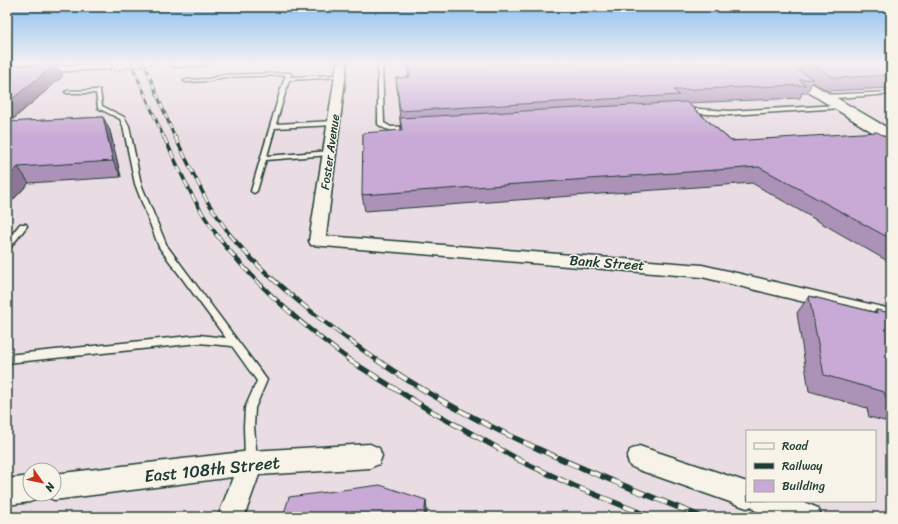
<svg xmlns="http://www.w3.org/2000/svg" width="898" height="524" viewBox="0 0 898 524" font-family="Sriracha,sans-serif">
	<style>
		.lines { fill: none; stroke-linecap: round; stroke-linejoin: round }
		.service-casing { stroke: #1f3d34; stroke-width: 3 }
		.pedestrian-casing { stroke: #1f3d34; stroke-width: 3 }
		.minor-casing { stroke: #1f3d34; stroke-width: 3 }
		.secondary-casing { stroke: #1f3d34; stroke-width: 3 }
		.service { fill: #f7f3e8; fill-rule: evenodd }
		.pedestrian { fill: #f7f3e8; fill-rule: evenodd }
		.minor { fill: #f7f3e8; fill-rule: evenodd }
		.secondary { fill: #f7f3e8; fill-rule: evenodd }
		.rail-far3-casing { stroke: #1f3d34; stroke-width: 3 }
		.rail-far2-casing { stroke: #1f3d34; stroke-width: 3.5 }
		.rail-far1-casing { stroke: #1f3d34; stroke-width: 4.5 }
		.rail-casing { stroke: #1f3d34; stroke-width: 5.5 }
		.rail-far3 { stroke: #f7f3e8; stroke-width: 2; stroke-dasharray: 5.5; stroke-linecap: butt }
		.rail-far2 { stroke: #f7f3e8; stroke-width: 2.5; stroke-dasharray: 8; stroke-linecap: butt }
		.rail-far1 { stroke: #f7f3e8; stroke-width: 3; stroke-dasharray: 10; stroke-linecap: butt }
		.rail { stroke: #f7f3e8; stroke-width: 4; stroke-dasharray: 12; stroke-linecap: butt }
		.path-bridge { stroke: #1f3d34; stroke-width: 1.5; stroke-dasharray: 2.5 2; stroke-linecap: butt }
		.wall { fill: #ad92b8; stroke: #1f3d34 }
		.shaded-wall { fill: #8d7796; stroke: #1f3d34 }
		.building { fill: #c9aad6; stroke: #1f3d34 }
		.labels { text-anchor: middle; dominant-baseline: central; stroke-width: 3; stroke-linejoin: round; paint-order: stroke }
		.far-street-label { font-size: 12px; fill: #1f3d34; stroke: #f7f3e8 }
		.street-label { font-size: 14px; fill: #1f3d34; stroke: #f7f3e8 }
		.near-street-label { font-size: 17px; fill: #1f3d34; stroke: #f7f3e8 }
	</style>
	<rect width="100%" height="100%" fill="#e9dde3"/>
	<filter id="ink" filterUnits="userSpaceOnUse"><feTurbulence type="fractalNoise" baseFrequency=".025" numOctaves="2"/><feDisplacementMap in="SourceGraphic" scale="8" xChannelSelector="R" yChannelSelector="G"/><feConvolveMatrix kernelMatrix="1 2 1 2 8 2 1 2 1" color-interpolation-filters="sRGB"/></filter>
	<g filter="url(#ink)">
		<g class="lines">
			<g class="service-casing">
				<g id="service">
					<path d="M378 63H382L384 123 391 127 412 126 414 127V129C402 131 387 133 378 124Z"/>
					<polygon points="289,73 291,74 290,77 340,75 342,76 340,77 289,80 276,124 334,121 337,123 334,125 275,128 267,156 330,151 333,153 330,155 266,160 257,191 254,193 252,192 251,191 281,89 286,75 224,77 209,81 186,82 184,81 186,80 209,79 224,75"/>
					<polygon points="100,90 102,106 124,117 129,126 141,184 167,246 267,380 255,408 254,427 257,460 255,464 251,466 247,464 245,460 244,427 245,408 257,381 232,346 199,343 7,363 7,355 199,335 226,338 159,247 135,184 123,126 120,119 98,108 96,93 67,93 65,92 67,91"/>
					<polygon points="891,92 891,94 823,99 820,97 823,95"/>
					<polygon points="840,105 842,106 842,108 730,115 687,113 684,111 687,109 699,109 730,111"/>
					<polygon points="20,224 26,224 27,226 10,248 7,248 7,241"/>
				</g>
			</g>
			<g class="pedestrian-casing">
				<polygon id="pedestrian" points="172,63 208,63 205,65 175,67 171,65"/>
			</g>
			<g class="minor-casing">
				<g id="minor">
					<polygon points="337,63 347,63 326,236 702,265 891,309 891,323 702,277 311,245 309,241"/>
					<polygon points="106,64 109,65 111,67 109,69 7,74 7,68"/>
					<polygon points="370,444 379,448 382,456 379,464 370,468 259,475 244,517 218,517 233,477 54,500 45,496 44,494 54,494 54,474 251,451"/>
					<polygon points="639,446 747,482 747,501 801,501 818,508 822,517 771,517 754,510 752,506 747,508 639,470 630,466 627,458 630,450"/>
					<polygon points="30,476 30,494 41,494 39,498 30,502 7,505 7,479"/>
				</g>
			</g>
			<g class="secondary-casing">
				<polygon id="secondary" points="762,63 777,63 891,130 891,142 885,140"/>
			</g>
			<use href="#service" class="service"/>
			<use href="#pedestrian" class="pedestrian"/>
			<use href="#minor" class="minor"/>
			<use href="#secondary" class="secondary"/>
			<g class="rail-far3-casing">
				<g id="rail-far3">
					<polyline points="131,63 164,138"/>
					<polyline points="144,63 175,138"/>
				</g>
			</g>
			<g class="rail-far2-casing">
				<g id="rail-far2">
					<path d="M164 137C180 171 194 204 217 235"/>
					<polyline points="175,137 207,201 230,235"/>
				</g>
			</g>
			<g class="rail-far1-casing">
				<g id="rail-far1">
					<path d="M216 234C254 284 300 324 351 361"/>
					<path d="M229 234C271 284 325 323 378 361"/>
				</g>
			</g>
			<g class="rail-casing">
				<g id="rail">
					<polyline points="349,360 429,410 521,461 574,486 651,517"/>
					<path d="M377 360C475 428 592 473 702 517"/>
				</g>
			</g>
			<use href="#rail-far3" class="rail-far3"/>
			<use href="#rail-far2" class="rail-far2"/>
			<use href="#rail-far1" class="rail-far1"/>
			<use href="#rail" class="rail"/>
			<polyline class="path-bridge" points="114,71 158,63"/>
		</g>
		<g class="wall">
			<polygon points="406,63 891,63 891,88 828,91 812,82 807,93 802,93 800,98 688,103 731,141 891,140 891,263 752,183 365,211 362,195 401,130 396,78 409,77"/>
			<polygon points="56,64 63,76 10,122 103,117 110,131 121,177 29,183 7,206 7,66"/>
			<polygon points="809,296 874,312 876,310 891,313 891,431 888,422 869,417 867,408 809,391 797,313"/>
		</g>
		<g class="shaded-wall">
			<polygon points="56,64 63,76 7,124 7,103"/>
			<polygon points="103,117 110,131 121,177 113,161"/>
			<polygon points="18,167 29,183 7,206 7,178"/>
			<polygon points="426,500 427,511 426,517 424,517"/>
		</g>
		<g class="building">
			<polygon points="408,63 786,63 813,79 799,80 806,85 674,90 679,95 400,111 396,78 410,77"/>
			<polygon points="809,63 891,63 891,75 835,78"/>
			<polygon points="56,64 7,103 7,66"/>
			<polygon points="686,102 731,141 877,132 891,140 891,239 759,167 362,195 363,133 402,130 400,118"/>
			<polygon points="103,117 113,161 18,167 7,178 7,122"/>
			<polygon points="809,296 877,313 876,310 891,313 891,401 887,400 884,392 824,375"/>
			<polygon points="380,485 426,500 424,517 283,517 289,497"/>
		</g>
	</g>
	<linearGradient id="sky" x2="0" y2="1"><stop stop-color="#8bc0f1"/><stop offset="0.46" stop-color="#f5f0f2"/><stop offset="1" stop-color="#f5f0f2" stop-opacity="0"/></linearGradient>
	<rect width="898" height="137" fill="url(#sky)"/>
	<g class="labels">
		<g class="far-street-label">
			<text transform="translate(330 152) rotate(-82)">Foster Avenue</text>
		</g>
		<g class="street-label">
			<text transform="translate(607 263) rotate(4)">Bank Street</text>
		</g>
		<g class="near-street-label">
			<text transform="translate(212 469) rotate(-6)">East 108th Street</text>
		</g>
	</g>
	<rect width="898" height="524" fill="none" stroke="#f7f3e8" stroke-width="24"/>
	<rect x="12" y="12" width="874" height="500" fill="none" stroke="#1f3d34" stroke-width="1.5" filter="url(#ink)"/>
	<rect x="746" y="430" width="130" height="72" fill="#f7f3e8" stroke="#a1aaa0"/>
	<rect x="754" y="443" width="20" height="6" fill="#f7f3e8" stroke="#a1aaa0"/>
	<text x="782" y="450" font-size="12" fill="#1f3d34">Road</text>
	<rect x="754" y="463" width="20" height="6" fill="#1f3d34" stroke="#a1aaa0"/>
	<text x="782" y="470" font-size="12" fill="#1f3d34">Railway</text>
	<rect x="754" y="480" width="20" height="12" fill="#c9aad6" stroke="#a1aaa0"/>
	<text x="782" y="490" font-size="12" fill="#1f3d34">Building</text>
	<g transform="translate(42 482) rotate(123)"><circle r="19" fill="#f7f3e8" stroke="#a1aaa0"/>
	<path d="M0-3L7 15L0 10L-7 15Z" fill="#c8321e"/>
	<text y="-6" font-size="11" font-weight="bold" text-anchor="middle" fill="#1f3d34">N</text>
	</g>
</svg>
